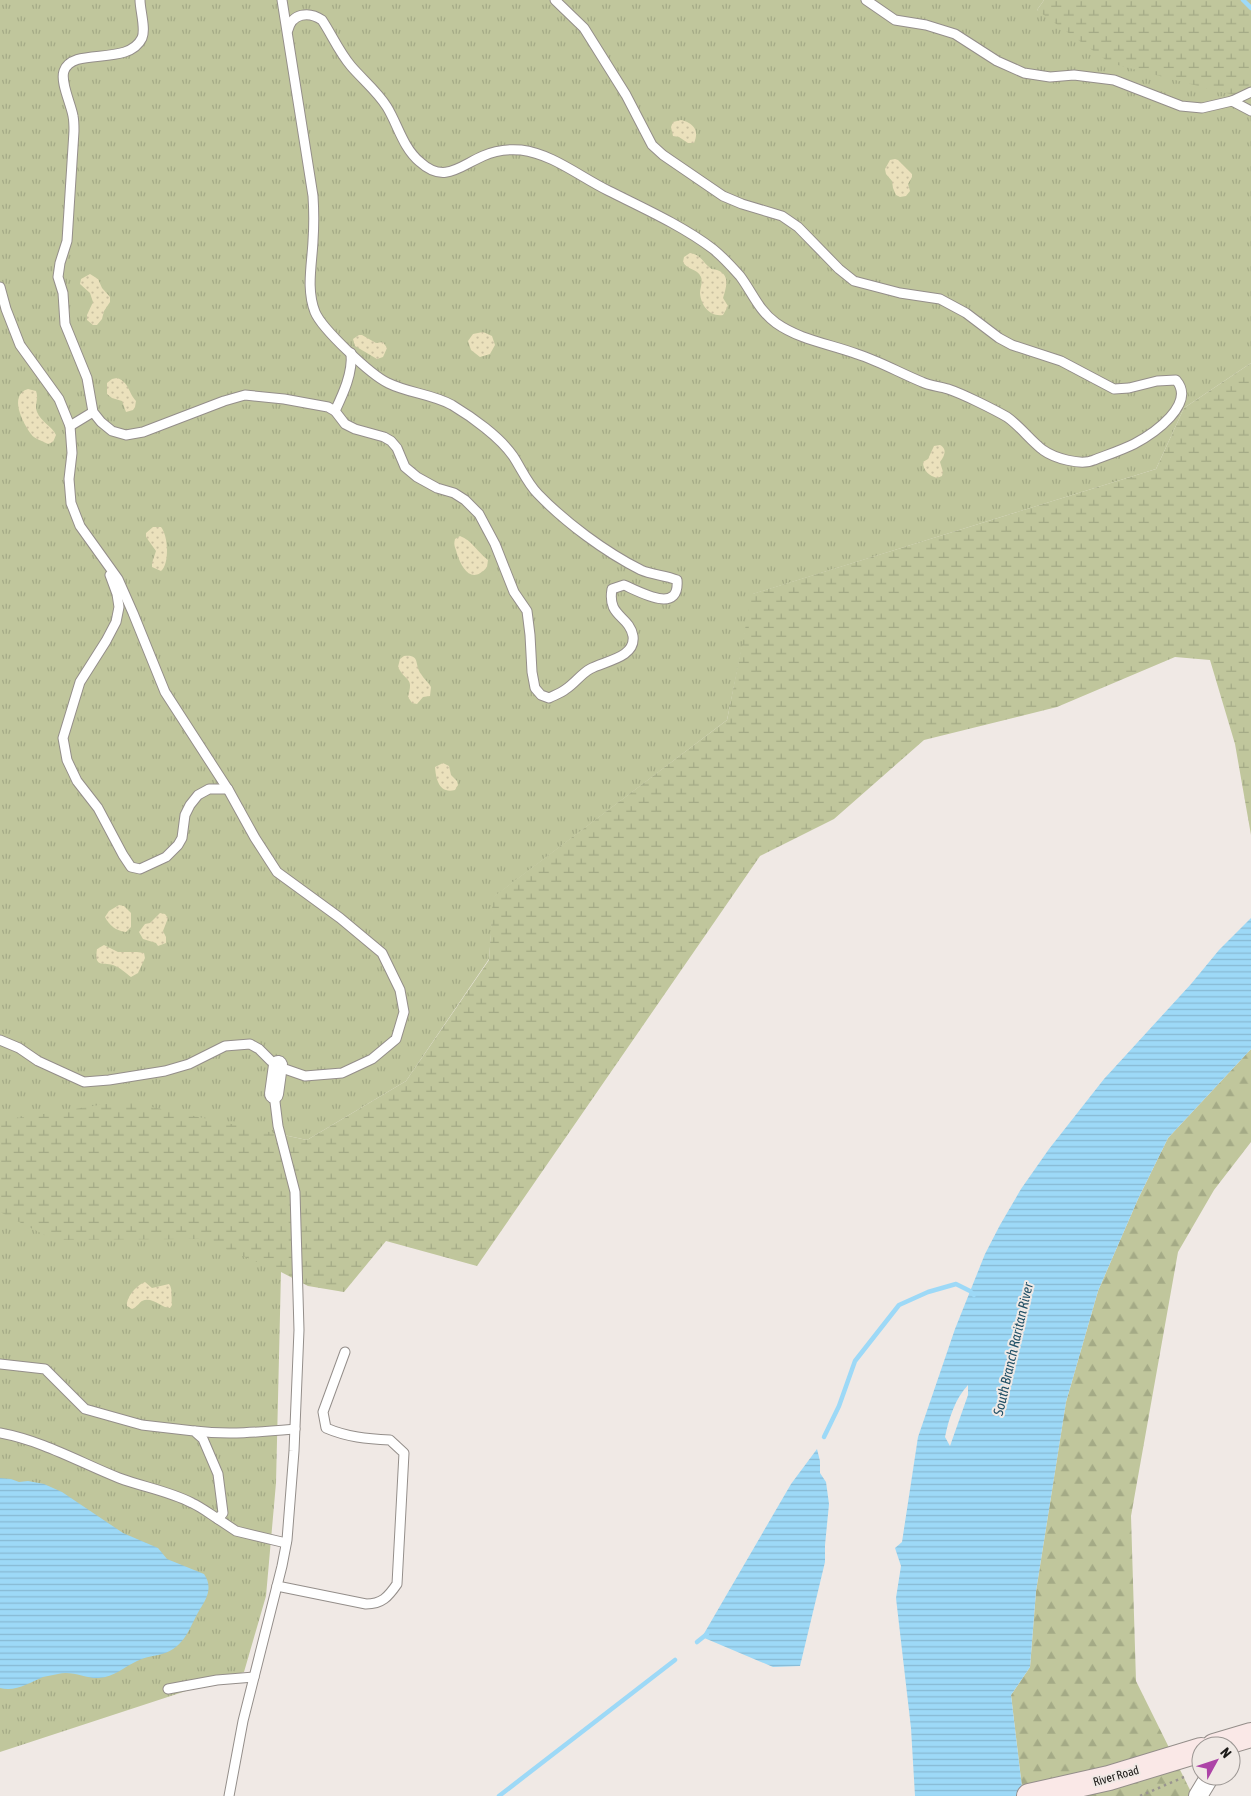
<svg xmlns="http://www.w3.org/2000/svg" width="1251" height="1796" viewBox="0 0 1251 1796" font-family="'Asap Condensed',sans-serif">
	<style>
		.grass { fill: url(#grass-tufts) }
		.forest { fill: url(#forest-firs) }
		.wetland { fill: url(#wetland-marsh) }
		.sand { fill: url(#sand-dots) }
		.water { fill: url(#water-rules); fill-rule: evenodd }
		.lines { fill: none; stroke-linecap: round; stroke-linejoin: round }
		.stream { stroke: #9dd9f7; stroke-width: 4.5 }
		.lane-casing { stroke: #948e8a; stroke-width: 11 }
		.street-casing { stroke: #948e8a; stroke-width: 20 }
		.secondary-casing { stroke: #948e8a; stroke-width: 26 }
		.path { stroke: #999490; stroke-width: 2.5; stroke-dasharray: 2.5 4; stroke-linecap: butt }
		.lane { stroke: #fff; stroke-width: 9 }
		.street { stroke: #fff; stroke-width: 18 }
		.secondary { stroke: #fae8e7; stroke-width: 24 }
		.labels { text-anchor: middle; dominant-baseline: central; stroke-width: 4; stroke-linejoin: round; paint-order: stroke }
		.street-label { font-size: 12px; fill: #1c1a18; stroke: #f0e9e5 }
		.water-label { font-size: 14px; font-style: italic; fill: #215066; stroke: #f0e9e5 }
	</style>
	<defs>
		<pattern id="grass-tufts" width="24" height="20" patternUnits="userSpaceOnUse" patternTransform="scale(1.25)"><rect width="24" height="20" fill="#c0c69c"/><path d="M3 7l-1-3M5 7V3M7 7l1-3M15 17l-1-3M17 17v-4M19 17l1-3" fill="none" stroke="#a4aa86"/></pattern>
		<pattern id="forest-firs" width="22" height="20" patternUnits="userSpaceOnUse" patternTransform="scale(1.25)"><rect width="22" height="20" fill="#c0c69c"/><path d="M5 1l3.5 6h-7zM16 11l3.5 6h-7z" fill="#a4aa86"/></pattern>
		<pattern id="wetland-marsh" width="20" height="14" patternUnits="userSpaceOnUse" patternTransform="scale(1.25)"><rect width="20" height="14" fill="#c0c69c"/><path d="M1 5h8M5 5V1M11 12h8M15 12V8" fill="none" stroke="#a4aa86"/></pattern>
		<pattern id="sand-dots" width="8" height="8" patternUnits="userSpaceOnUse" patternTransform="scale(1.25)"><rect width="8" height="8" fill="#ebe1bc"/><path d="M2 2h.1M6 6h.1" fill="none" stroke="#c9c0a1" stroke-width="1.8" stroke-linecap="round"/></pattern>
		<pattern id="water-rules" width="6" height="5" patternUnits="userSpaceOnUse" patternTransform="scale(1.25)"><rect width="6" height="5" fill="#9dd9f7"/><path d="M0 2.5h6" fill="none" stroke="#87bad3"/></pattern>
	</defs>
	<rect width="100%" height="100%" fill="#f0e9e5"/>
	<polygon class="grass" points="0,0 1044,0 1037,10 1251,96 1251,363 1184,408 1156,469 753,594 727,720 494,897 489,959 406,1081 307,1140 279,1134 286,1226 281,1272 276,1483 266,1596 244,1672 0,1752"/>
	<polygon class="forest" points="1251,1049 1251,1142 1214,1190 1178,1252 1131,1516 1136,1681 1193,1796 1023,1796 1011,1695 1030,1667 1036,1591 1066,1402 1098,1291 1138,1199 1168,1138"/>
	<g class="wetland">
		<polygon points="1044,0 1251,0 1251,98 1221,92 1110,63 1037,10"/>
		<polygon points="1251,363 1251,835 1235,744 1210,660 1175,657 1057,707 924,740 834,819 760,856 477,1266 386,1241 344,1292 308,1286 281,1272 201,1239 54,1240 0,1212 0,1121 124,1101 307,1140 406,1081 489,960 493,897 727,720 752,594 1156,469 1184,408"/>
	</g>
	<g class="sand">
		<path d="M681 120C693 123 700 130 694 143H688L679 137 673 136 671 127 673 122Z"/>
		<polygon points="895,159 898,160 912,174 912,177 908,184 910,191 906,196 900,197 896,195 893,188 892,181 886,174 885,169 890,160"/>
		<path d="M690 253C701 255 702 261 709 267 714 271 712 268 717 270 731 275 726 288 723 298L728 306 723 315C710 317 701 306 700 293 700 288 703 282 701 277 697 268 687 270 683 262L684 257Z"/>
		<polygon points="90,274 98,279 102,288 110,297 110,302 104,311 102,319 97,325 93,325 87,320 87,315 93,302 90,293 80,284 81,279"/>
		<polygon points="483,332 492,336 495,345 490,354 480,357 471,350 468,341 473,334"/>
		<polygon points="359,335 362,335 376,343 383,342 387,348 383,357 377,359 355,346 353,339"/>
		<path d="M117 378C129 382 128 392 136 401L135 407 133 410 126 412 122 401 112 398 107 394V383L112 379Z"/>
		<path d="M28 389 36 391C39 399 34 405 37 412 41 422 52 426 56 435L53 442 48 444C43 441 34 439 31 434 23 423 8 395 28 389Z"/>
		<path d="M940 445C948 449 944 457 940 462L943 472 942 476 937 478C930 476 923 471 923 462L928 459 934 446Z"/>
		<path d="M153 527H161C168 535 170 564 161 571L152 567V563L156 551 146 537V533Z"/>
		<path d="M460 536C472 540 478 553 488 560L487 567C472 585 462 569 457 554 456 548 453 546 455 539Z"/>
		<path d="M404 656C421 654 414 665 421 674 424 679 428 682 431 687L430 696 423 697 417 704 412 703 408 697C414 676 406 683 398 667L400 659Z"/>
		<path d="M443 763 449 766 451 775 457 781 458 785 455 790C439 794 436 779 435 767Z"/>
		<path d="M119 905 124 906 131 913V927L126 932C116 931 109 925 105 917L109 911Z"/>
		<polygon points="160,913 165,914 168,918 163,931 166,937 166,943 158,946 156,943 143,939 139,932 145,924 150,923"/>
		<path d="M104 945 118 952H137L144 953 145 958 138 973 131 977C126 973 119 967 113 965 102 962 94 968 97 949Z"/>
		<path d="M145 1282 152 1288 169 1284C173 1289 171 1298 172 1305L170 1308C161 1308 152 1296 142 1301 139 1303 137 1307 132 1309L127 1306C126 1297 137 1285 145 1282Z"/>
	</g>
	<g class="water">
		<path d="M1251 918V1049L1168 1138 1138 1199 1098 1291 1066 1402 1036 1591 1030 1667 1011 1695 1023 1796H915L911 1728 896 1598 901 1566 895 1548 902 1542 918 1437 955 1329 985 1254 1000 1225 1021 1189 1049 1149 1104 1079 1191 984 1219 950ZM968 1385V1395L950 1446 945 1437C949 1418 955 1399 968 1385Z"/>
		<polygon points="817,1449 820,1461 820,1473 826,1482 829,1504 825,1545 825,1562 800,1666 773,1667 702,1637 791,1484"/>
		<path d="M0 1478 11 1479 19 1482 28 1481 44 1484 62 1492 123 1533 158 1548 167 1559 204 1574C213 1587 207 1598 200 1609 190 1626 185 1648 162 1654 154 1656 145 1657 137 1661 124 1667 114 1677 99 1678 86 1679 72 1670 58 1674 53 1675 48 1676 43 1677 29 1683 16 1692 0 1688Z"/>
	</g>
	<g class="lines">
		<g class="stream">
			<polyline points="1243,0 1251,8"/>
			<polyline points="824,1437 839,1406 855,1361 899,1305 928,1292 956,1284 970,1291 974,1295"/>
			<polyline points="697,1642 707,1634"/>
			<polyline points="499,1796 675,1660"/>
		</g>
		<g class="lane-casing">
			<g id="lane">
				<path d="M140 0C140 10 146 29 142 38 128 67 73 46 64 71 60 82 71 104 73 116 74 121 74 126 74 131L67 241 60 263 58 277 63 293 65 324 87 378 93 412 101 422 112 431 126 435 143 432 224 401 245 395 284 399 328 407 335 411 345 424 355 429 384 437 391 441 397 448 405 467 417 477 437 488 454 493 465 500 479 514 495 544 514 592 527 611 530 635 532 672 535 688 541 695 549 698C555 695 561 693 566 689 575 683 581 674 590 669 604 661 636 658 633 636 629 615 607 617 612 589L624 585C640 592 680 615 677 580 665 575 652 575 641 570 605 552 565 522 538 494 527 483 521 468 513 456 500 437 472 417 452 405 432 394 408 393 388 383 371 375 322 329 315 312 306 289 312 264 313 241 314 226 314 211 313 196L282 0"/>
				<polyline points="866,0 895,20 926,25 955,34 997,61 1024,73 1050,77 1074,75 1114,80 1181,106 1202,108 1232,101 1251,111"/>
				<path d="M288 30C292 13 309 11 322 20 332 35 339 52 351 66 362 79 378 92 387 107 398 125 403 148 420 162 444 184 460 166 483 156 494 151 509 149 521 150 553 154 580 177 609 191 643 208 683 226 713 249 723 257 732 267 740 276 752 292 759 311 776 323 800 340 830 344 857 354 879 361 900 373 922 382 930 386 939 386 948 389 963 394 993 409 1007 417 1020 426 1030 440 1043 450 1054 458 1081 466 1094 460 1107 455 1122 450 1134 444 1153 434 1197 404 1176 380L1157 381 1129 388 1114 389 1061 361 1012 345 999 338 966 313 940 299 900 293 854 281 839 269 798 227 782 216 742 204 723 196 663 155 652 145 626 95 584 28 555 0"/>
				<polyline points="1232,101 1251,92"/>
				<polyline points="0,287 6,309 20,345 59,399 70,426 72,453 69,479 71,503 80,526 118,579 133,613 165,692 229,791 255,838 277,872 340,918 382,953 400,990 404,1012 396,1039 372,1059 342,1073 305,1076 282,1068 271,1061 259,1049 250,1044 225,1046 189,1064 165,1071 109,1080 84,1082 38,1061 19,1048 0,1040"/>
				<path d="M335 411C343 394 353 373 351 353"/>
				<polyline points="70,426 93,412"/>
				<polyline points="110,575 117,594 119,607 116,622 106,641 80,682 63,738 67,760 77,781 98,808 123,855 131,867 140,869 166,857 178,845 182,838 185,815 190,805 198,795 209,789 228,789"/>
				<path d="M0 1364 45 1369 85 1409 142 1425 194 1431 203 1439 218 1474 223 1513 218 1519C210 1514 201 1507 192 1503 169 1491 143 1487 119 1478 79 1462 43 1441 0 1433"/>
				<path d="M195 1431C228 1435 261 1432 295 1429"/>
				<polyline points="218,1519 236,1531 286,1543"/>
				<path d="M277 1586 366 1604C382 1604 388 1597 397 1584L404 1453 390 1440C367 1439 347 1437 326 1428L323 1412 345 1352"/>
				<polyline points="168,1689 217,1680 254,1677"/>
				<polyline points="229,1796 243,1721 282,1566 287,1540 294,1451 299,1330 295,1192 278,1126 274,1094"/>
			</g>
		</g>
		<g class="street-casing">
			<g id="street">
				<polyline points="274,1094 278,1065"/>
				<polyline points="1198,1796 1210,1776"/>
			</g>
		</g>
		<g class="secondary-casing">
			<g id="secondary">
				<polyline points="1214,1746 1251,1735"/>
				<polyline points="1029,1796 1109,1778 1201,1750"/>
			</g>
		</g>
		<polyline class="path" points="1140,1796 1184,1777"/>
		<use href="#lane" class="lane"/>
		<use href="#street" class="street"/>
		<use href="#secondary" class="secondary"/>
	</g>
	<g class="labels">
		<g class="street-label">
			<text transform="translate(1116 1776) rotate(-16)">River Road</text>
		</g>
		<g class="water-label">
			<text transform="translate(1013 1349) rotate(-77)">South Branch Raritan River</text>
		</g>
	</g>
	<g transform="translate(1216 1761) rotate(50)"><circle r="24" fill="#f0e9e5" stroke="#9b9693"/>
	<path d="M0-4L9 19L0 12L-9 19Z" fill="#ad44a7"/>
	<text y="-8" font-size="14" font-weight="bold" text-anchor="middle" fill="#1c1a18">N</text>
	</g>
</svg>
